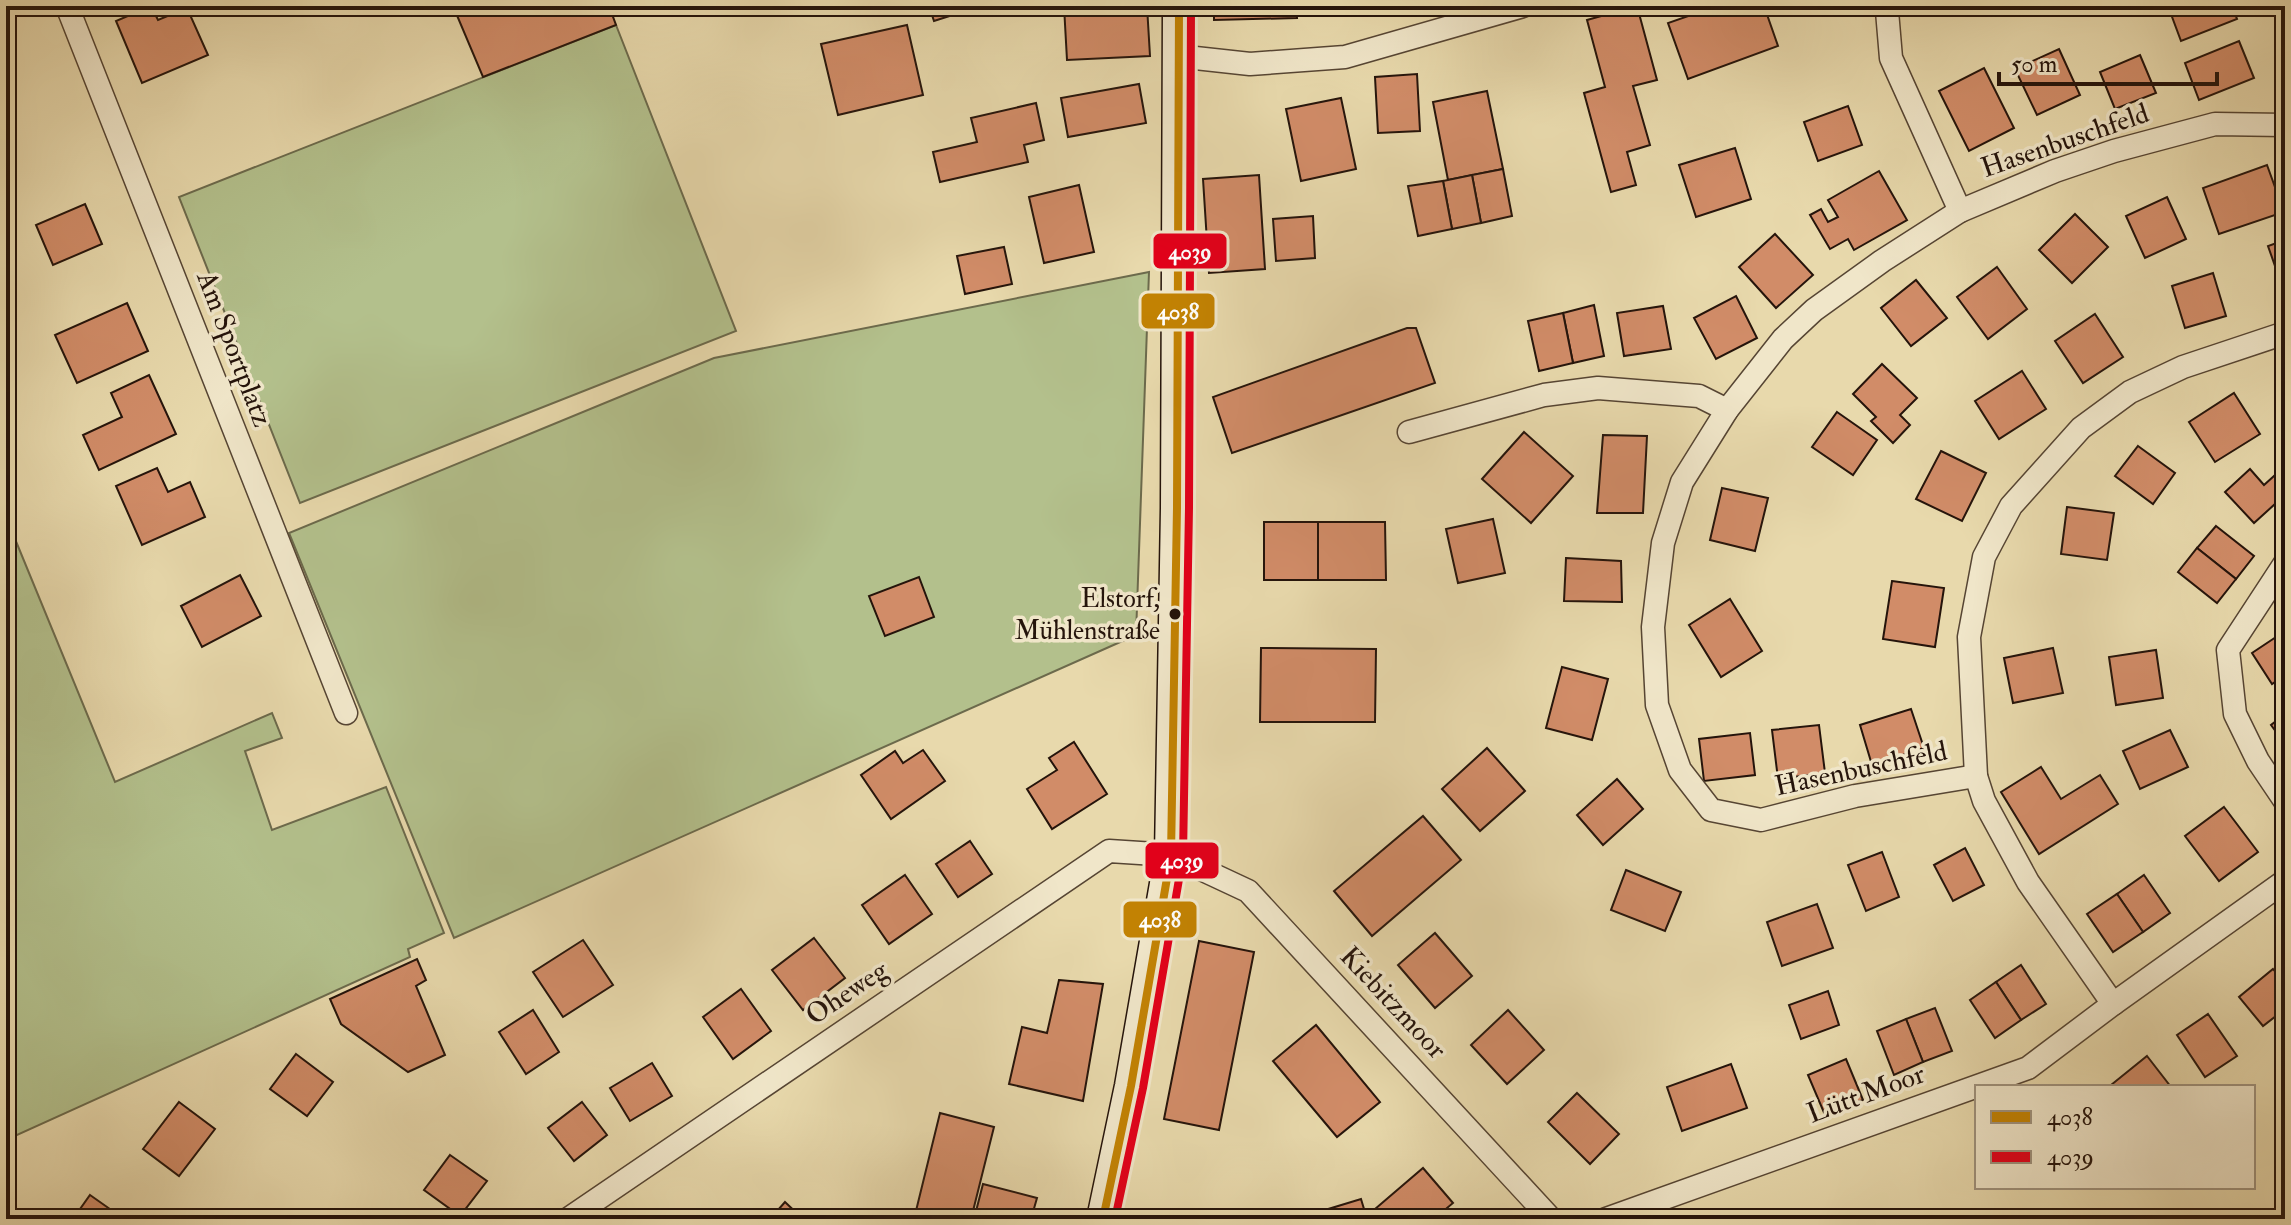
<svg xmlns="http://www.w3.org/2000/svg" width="2291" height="1225" viewBox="0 0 2291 1225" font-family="'IM FELL Double Pica',serif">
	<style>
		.green { fill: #b3c08c; stroke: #6c6a4c; stroke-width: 2 }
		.building { fill: #d18c68; stroke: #25140b; stroke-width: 2 }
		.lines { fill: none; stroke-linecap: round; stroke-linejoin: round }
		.street-casing { stroke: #564533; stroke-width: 25 }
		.secondary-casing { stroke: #25140b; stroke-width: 35 }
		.street { stroke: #f0e6c9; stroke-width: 22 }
		.secondary { stroke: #f0e6c9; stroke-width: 32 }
		.bus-1-casing { stroke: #f0e6c9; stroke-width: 14 }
		.bus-2-casing { stroke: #f0e6c9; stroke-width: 14 }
		.bus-1 { stroke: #c28203; stroke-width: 8 }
		.bus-2 { stroke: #e2001a; stroke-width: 8 }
		.bus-dot { fill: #25140b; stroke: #f0e6c9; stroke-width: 3 }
		.labels { text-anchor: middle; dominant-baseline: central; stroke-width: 7; stroke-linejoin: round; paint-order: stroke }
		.bus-label { font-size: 26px; fill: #25140b; stroke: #f0e6c9; text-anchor: end }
		.street-label { font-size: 28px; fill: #25140b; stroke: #f0e6c9 }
		.line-badge { stroke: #f0e6c9; stroke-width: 3 }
		.badge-label { font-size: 22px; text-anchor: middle; font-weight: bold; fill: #fff }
	</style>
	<rect width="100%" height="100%" fill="#e8d9ac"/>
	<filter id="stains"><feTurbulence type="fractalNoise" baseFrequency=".0025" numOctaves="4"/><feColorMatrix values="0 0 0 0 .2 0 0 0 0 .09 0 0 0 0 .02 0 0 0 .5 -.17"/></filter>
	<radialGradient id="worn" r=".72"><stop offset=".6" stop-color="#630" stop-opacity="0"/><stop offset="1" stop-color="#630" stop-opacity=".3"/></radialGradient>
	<g class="green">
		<polygon points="616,25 736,331 300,503 179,197"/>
		<polygon points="1149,272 1136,635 454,938 289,533 714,358"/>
		<polygon points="6,517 115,782 272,713 282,738 245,751 272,830 386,787 444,933 408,949 410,957 6,1140"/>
	</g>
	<g class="building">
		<polygon points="151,6 158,20 187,8 208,55 142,83 116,21"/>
		<polygon points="453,6 609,6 616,25 483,77"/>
		<polygon points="929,6 981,6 934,21"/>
		<polygon points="1064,6 1147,6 1150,56 1067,60"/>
		<polygon points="1214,6 1296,6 1297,18 1214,20"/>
		<polygon points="1637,6 1657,80 1633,86 1650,145 1627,152 1636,185 1611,192 1584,93 1605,87 1587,20"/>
		<polygon points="1717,6 1764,6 1778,46 1688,79 1668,23"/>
		<polygon points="2168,6 2232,6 2237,19 2181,41"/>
		<polygon points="907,25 923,95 838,115 821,44"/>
		<polygon points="2239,41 2254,78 2199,100 2185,63"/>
		<polygon points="2059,49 2080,95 2037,115 2015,69"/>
		<polygon points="2140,55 2156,93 2115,109 2100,72"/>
		<polygon points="1984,68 2014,128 1969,151 1939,91"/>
		<polygon points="1417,74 1420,131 1378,133 1375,77"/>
		<polygon points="1139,84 1146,123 1068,137 1061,98"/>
		<polygon points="1487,91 1503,169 1448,180 1433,102"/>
		<polygon points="1341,98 1356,169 1301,181 1286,109"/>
		<polygon points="1036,103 1044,140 1024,145 1028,162 940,182 933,152 977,142 971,118"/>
		<polygon points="1848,106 1862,145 1818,161 1804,122"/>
		<polygon points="1735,148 1751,199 1696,217 1679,165"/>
		<polygon points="2267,165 2284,212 2219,234 2203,188"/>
		<polygon points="1503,169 1512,216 1481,223 1472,175"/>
		<polygon points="1879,171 1907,220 1854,250 1848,239 1830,249 1810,215 1821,209 1828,222 1838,217 1828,200"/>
		<polygon points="1259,175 1265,269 1209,273 1203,179"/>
		<polygon points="1472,175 1481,223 1452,229 1443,181"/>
		<polygon points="1443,181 1452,229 1418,236 1408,186"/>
		<polygon points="1079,185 1094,252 1044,263 1029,197"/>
		<polygon points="2167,197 2186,239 2145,258 2126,216"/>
		<polygon points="85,204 102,244 53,265 36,225"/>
		<polygon points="2075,214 2108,247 2072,283 2039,250"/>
		<polygon points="1313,216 1315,258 1276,261 1273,219"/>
		<polygon points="1775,234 1813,275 1776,308 1739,267"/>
		<polygon points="2285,240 2285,285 2282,286 2268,246"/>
		<polygon points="1004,247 1012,284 965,294 957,256"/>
		<polygon points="1997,267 2027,309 1988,339 1957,297"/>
		<polygon points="2213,273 2226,316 2185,328 2172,286"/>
		<polygon points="1916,280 1947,318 1911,346 1881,308"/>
		<polygon points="1736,296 1757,338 1716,359 1694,318"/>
		<polygon points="127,303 148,351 77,383 55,335"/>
		<polygon points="1594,305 1604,356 1573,363 1563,313"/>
		<polygon points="1663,306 1671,349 1624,356 1617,313"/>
		<polygon points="1563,313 1573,363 1539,371 1528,321"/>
		<polygon points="2095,314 2123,357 2083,383 2055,341"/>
		<polygon points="1407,328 1416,328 1435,383 1232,453 1213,397"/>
		<polygon points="1882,364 1917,398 1900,415 1910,425 1893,443 1871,421 1876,417 1853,394"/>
		<polygon points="2022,371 2046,409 1999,439 1975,401"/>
		<polygon points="149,375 176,434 99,470 83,435 122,417 111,393"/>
		<polygon points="2234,393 2260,434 2215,462 2189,422"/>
		<polygon points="1837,412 1877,440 1853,475 1812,447"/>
		<polygon points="1524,432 1573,476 1531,523 1482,479"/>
		<polygon points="1603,435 1647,436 1643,513 1597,513"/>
		<polygon points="2138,446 2175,473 2153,504 2115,476"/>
		<polygon points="1941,451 1986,473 1962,521 1916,499"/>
		<polygon points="2285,466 2285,515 2275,504 2254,523 2225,492 2250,469 2264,485"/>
		<polygon points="157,468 168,492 190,482 205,517 142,545 116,486"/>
		<polygon points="1722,488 1768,498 1755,551 1710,540"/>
		<polygon points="2067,507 2114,513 2107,560 2061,554"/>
		<polygon points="1493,519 1505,573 1458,583 1446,529"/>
		<rect x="1264" y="522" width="54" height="58"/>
		<polygon points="1318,522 1385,522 1386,580 1318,580"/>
		<polygon points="2216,526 2254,556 2236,579 2197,548"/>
		<polygon points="2197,548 2236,579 2217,603 2178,572"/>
		<polygon points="1566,558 1621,561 1622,602 1564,601"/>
		<polygon points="240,575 261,616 202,647 181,606"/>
		<polygon points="919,577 934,617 885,636 869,596"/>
		<polygon points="1892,581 1944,588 1935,647 1883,639"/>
		<polygon points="1730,599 1762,651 1721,677 1689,625"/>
		<polygon points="2285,631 2285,675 2272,684 2252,653"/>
		<polygon points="1261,648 1376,649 1375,722 1260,722"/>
		<polygon points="2053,648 2063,693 2013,703 2004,658"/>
		<polygon points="2156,650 2163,698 2116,705 2109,657"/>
		<polygon points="1562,667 1608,679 1592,740 1546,728"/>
		<polygon points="1911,709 1924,748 1872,765 1860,725"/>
		<polygon points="2285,714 2285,744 2271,725"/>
		<polygon points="1819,725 1825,773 1778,779 1772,730"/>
		<polygon points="2170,730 2188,767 2140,789 2123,751"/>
		<polygon points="1750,733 1755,775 1704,781 1699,739"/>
		<polygon points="1074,742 1107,794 1052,829 1027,789 1057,770 1049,758"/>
		<polygon points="1487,748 1525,791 1480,831 1442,789"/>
		<polygon points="923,750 945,781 891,819 861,775 895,751 903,763"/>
		<polygon points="2041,767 2061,799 2100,775 2118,804 2039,854 2001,792"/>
		<polygon points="1617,779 1643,809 1603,845 1577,815"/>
		<polygon points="2224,807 2258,852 2219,881 2185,836"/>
		<polygon points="1423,816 1461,860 1372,936 1334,891"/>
		<polygon points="970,841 992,874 958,897 936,864"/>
		<polygon points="1965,848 1984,885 1953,901 1934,865"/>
		<polygon points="1882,852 1899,897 1866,911 1848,865"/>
		<polygon points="1626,870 1681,892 1665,931 1611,910"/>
		<polygon points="905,875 932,914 889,944 862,905"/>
		<polygon points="2144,875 2170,913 2143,932 2117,894"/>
		<polygon points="2117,894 2143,932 2113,952 2087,914"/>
		<polygon points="1817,904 1833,948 1782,966 1767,922"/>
		<polygon points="1435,933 1472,976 1435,1008 1398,965"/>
		<polygon points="814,938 845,978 803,1010 772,970"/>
		<polygon points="583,940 613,985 563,1017 533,972"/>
		<polygon points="1199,941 1254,952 1219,1130 1164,1119"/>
		<polygon points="417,959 426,980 416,986 445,1055 408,1072 341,1024 330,999"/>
		<polygon points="2021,965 2046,1004 2021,1020 1996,982"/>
		<polygon points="2273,969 2285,984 2285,1009 2263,1026 2239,997"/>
		<polygon points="1059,980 1103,984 1083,1101 1009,1084 1022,1027 1047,1033"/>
		<polygon points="1996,982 2021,1020 1995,1038 1970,1000"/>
		<polygon points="741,989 771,1031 733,1059 703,1017"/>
		<polygon points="1828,991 1839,1025 1801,1039 1789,1005"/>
		<polygon points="1935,1008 1952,1051 1923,1062 1906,1019"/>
		<polygon points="533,1010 559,1052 526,1074 499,1032"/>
		<polygon points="1508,1010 1544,1050 1507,1084 1471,1045"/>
		<polygon points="2208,1014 2237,1056 2205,1077 2177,1035"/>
		<polygon points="1906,1019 1923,1062 1894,1075 1877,1031"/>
		<polygon points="1316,1025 1380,1102 1337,1137 1273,1061"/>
		<polygon points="296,1054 333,1082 307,1116 270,1089"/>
		<polygon points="2147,1056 2171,1087 2113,1087 2111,1085"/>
		<polygon points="1846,1059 1863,1100 1825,1115 1808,1075"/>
		<polygon points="652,1063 672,1096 630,1121 610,1088"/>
		<polygon points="1731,1064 1747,1108 1682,1131 1667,1087"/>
		<polygon points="1577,1093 1619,1134 1590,1164 1548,1122"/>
		<polygon points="179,1102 215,1129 179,1176 143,1149"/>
		<polygon points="582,1102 607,1135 574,1161 548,1128"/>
		<polygon points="940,1113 994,1127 971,1219 914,1219"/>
		<polygon points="450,1155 487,1181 460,1216 424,1190"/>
		<polygon points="1423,1168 1453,1203 1434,1219 1372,1219 1368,1215"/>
		<polygon points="983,1184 1037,1198 1031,1219 974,1219"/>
		<polygon points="90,1195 124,1219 73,1219"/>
		<polygon points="1361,1199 1367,1219 1328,1219 1325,1210"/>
		<polygon points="785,1202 803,1219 770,1219"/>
		<polygon points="1148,1210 1204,1219 1146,1219"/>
	</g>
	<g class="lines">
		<g class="street-casing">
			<g id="street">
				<polyline points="67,6 346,713"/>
				<polyline points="1883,6 1887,11 1891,58 1960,211"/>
				<polyline points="1177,56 1250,64 1345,57 1523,6"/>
				<polyline points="1409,432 1544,395 1598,388 1699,396 1727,410"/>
				<polyline points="2285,563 2228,650 2235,714 2258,761 2285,801"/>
				<polyline points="1976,776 1855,796 1761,820 1711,810 1680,770 1657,705 1653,627 1663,543 1682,482 1727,410 1783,339 1814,310 1882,261 1960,211 2055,171 2114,151 2215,124 2285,125"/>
				<polyline points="2113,1004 2028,882 1984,801 1976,776 1969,637 1984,557 2011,506 2081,428 2130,392 2183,367 2285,333"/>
				<polyline points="568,1219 1109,851 1171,855 1248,891 1551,1219"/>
				<polyline points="1606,1219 2028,1068 2113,1004 2285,881"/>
			</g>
		</g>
		<g class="secondary-casing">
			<polyline id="secondary" points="1103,1219 1131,1086 1171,855 1177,508 1179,6"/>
		</g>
		<use href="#street" class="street"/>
		<use href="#secondary" class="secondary"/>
		<g class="bus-1-casing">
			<polyline id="bus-1" points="1103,1219 1131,1086 1171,855 1177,508 1179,6"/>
		</g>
		<g class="bus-2-casing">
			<polyline id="bus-2" points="1115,1219 1143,1088 1183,856 1189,508 1191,6"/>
		</g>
		<use href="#bus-1" class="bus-1"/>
		<use href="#bus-2" class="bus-2"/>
	</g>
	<circle class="bus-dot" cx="1175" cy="614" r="7"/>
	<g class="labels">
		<g class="bus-label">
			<text x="1160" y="599">Elstorf,<tspan x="1160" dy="32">Mühlenstraße</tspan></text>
		</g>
		<g class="street-label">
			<text transform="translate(2065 141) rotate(-19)">Hasenbuschfeld</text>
			<text transform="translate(234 349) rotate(69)">Am Sportplatz</text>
			<text transform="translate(1861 769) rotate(-12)">Hasenbuschfeld</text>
			<text transform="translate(847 993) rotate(-34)">Oheweg</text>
			<text transform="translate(1393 1003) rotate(47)">Kiebitzmoor</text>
			<text transform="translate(1866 1094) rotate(-20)">Lütt Moor</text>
		</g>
	</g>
	<g class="line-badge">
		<rect x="1152" y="232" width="76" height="38" rx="8" fill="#e2001a"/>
		<rect x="1140" y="292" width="76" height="38" rx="8" fill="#c28203"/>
		<rect x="1144" y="841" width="76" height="39" rx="8" fill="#e2001a"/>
		<rect x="1122" y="900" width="76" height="39" rx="8" fill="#c28203"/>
	</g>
	<g class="badge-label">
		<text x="1190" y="259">4039</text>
		<text x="1178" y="319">4038</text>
		<text x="1182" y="868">4039</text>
		<text x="1160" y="927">4038</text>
	</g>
	<rect width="2291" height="1225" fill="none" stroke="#e8d9ac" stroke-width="32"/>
	<rect x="8" y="8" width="2275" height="1209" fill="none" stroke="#25140b" stroke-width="4"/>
	<rect x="16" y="16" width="2259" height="1193" fill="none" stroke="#25140b" stroke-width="2"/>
	<rect x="1975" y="1085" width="280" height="104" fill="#f0e6c9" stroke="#9f927d" stroke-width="2"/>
	<rect x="1991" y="1111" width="40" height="12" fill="#c28203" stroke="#9f927d" stroke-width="2"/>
	<text x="2047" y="1125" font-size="24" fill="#25140b">4038</text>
	<rect x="1991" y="1151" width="40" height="12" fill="#e2001a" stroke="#9f927d" stroke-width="2"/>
	<text x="2047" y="1165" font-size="24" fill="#25140b">4039</text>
	<path d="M1999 72v12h218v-12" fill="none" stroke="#25140b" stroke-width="4"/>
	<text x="2011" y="72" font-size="24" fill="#25140b" stroke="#f0e6c9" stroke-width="6" paint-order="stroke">50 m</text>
	<rect width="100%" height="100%" filter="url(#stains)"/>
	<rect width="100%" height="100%" fill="url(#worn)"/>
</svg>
